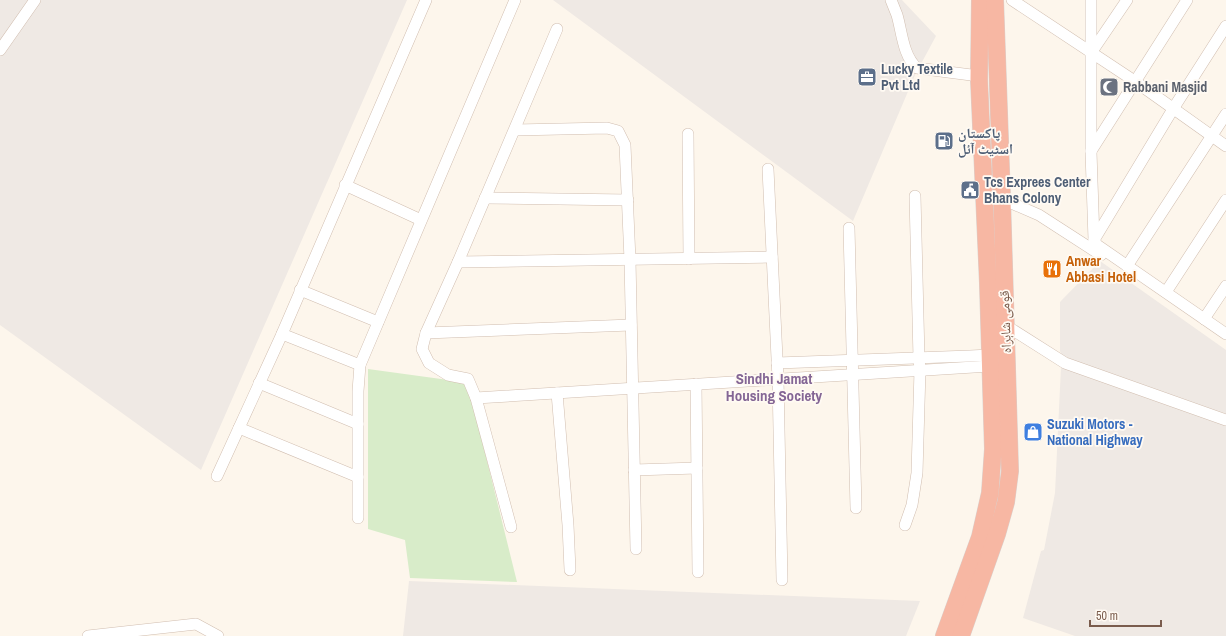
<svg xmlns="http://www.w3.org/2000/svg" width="1226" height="636" viewBox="0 0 1226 636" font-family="'Archivo Narrow','Noto Naskh Arabic',sans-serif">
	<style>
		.industrial { fill: #efe9e4 }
		.green { fill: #d8ecc9 }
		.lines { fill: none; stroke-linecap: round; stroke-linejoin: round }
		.minor-casing { stroke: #d1beb0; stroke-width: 12 }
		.highway-casing { stroke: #dad1cd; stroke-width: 18 }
		.minor { stroke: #fff; stroke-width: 11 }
		.highway { stroke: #f7b7a3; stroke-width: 17 }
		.labels { text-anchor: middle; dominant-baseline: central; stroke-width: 3.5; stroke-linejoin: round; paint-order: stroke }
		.service-label { font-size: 14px; font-weight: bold; fill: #4e5e75; stroke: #fffaf3; text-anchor: start }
		.worship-label { font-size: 14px; font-weight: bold; fill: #5b616d; stroke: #fffaf3; text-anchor: start }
		.food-label { font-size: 14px; font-weight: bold; fill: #c56008; stroke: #fffaf3; text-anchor: start }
		.street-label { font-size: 14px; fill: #7a5c4d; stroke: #fffaf3 }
		.shop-label { font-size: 14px; font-weight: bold; fill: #366cbe; stroke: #fffaf3; text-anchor: start }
		.neighbourhood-label { font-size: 15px; font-weight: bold; fill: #846695; stroke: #fffaf3 }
	</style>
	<rect width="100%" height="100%" fill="#fdf6ec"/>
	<g class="industrial">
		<polygon points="0,0 407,0 201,470 0,325"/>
		<polygon points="553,0 902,0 936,36 915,75 853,221"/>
		<polygon points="1100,261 1226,350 1226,636 1075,636 1023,618 1041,551 1044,550 1055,493 1061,367 1063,368 1066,359 1062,357 1060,351 1060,302"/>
		<polygon points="409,581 920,601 906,636 403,636"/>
	</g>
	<polygon class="green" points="368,369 463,382 469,388 517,582 410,578 405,540 368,529"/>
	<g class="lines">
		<g class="minor-casing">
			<g id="minor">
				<path d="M891 0C893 5 895 10 897 15 902 32 903 56 917 68L979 76"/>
				<polyline points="1012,0 1136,82 1226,146"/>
				<polyline points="1091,0 1091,152 1094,240 1097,245 1226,334"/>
				<polyline points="0,50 35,0"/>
				<polyline points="1091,53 1127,0"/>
				<polyline points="515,130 607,128 618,131 625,145 630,260 636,549"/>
				<polyline points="688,134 689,259"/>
				<polyline points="1091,151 1187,0"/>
				<polyline points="768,169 778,379 782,580"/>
				<polyline points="345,185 421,220"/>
				<polyline points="485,198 628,200"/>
				<polyline points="1002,199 1039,215 1101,255"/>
				<polyline points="849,228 856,508"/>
				<polyline points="1094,240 1173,109 1226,26"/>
				<polyline points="458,262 772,257"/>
				<polyline points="1127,266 1226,114"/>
				<polyline points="300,290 378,322"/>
				<polyline points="1166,292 1226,200"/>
				<polyline points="1204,319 1226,286"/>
				<polyline points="1005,325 1065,363 1226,420"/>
				<polyline points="426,333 631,325"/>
				<polyline points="282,334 360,365"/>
				<polyline points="777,363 970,356 990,355"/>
				<polyline points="259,383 358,424"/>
				<polyline points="696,384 698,572"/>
				<polyline points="557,393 568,525 570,570"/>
				<polyline points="476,398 990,366"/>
				<polyline points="239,428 358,477"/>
				<polyline points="634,470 697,468"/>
				<polyline points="217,476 282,334 426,0"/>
				<polyline points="358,518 358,391 360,365 515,0"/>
				<polyline points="905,525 912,505 917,473 920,370 919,358 915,196"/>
				<polyline points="511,527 476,398 468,379 448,375 429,363 422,349 426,333 458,262 557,29"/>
				<polyline points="88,636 196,624 218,636"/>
			</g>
		</g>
		<g class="highway-casing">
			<g id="highway">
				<polyline points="944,636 980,537 990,493 993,449 988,283 979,79 980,0"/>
				<polyline points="961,636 997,534 1006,502 1010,471 1002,199 995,0"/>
			</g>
		</g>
		<use href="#minor" class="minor"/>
		<use href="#highway" class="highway"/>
	</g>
	<defs>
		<g id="office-square" transform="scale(1)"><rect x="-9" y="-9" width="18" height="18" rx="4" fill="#5c6f8a" stroke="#fffaf3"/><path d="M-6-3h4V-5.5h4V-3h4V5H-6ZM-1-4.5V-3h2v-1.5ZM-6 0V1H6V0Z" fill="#fff"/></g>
		<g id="mosque-square" transform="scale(1)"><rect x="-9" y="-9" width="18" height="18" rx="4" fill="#6b7280" stroke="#fffaf3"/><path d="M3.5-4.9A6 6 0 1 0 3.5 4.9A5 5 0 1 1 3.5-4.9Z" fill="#fff"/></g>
		<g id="fuel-square" transform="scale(1)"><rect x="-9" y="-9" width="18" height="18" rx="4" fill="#5c6f8a" stroke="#fffaf3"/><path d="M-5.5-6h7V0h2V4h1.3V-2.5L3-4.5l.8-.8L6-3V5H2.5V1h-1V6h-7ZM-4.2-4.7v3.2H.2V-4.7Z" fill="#fff"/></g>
		<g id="civic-square" transform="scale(1)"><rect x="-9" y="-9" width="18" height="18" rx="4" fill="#5c6f8a" stroke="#fffaf3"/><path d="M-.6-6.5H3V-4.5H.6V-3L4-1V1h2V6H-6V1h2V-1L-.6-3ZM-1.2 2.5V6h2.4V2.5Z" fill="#fff"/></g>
		<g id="restaurant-square" transform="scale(1)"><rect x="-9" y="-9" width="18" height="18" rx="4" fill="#e8710a" stroke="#fffaf3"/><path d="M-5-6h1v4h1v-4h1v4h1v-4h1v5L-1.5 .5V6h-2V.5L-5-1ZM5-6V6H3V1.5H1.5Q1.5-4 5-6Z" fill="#fff"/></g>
		<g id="shop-square" transform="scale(1)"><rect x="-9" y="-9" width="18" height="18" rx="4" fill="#3f7fe0" stroke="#fffaf3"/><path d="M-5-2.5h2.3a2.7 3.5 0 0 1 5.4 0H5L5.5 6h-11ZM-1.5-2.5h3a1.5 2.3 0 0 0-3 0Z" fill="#fff"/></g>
	</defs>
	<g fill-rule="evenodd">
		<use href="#office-square" x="867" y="77"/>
		<use href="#mosque-square" x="1109" y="87"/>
		<use href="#fuel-square" x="944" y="141"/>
		<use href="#civic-square" x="970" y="190"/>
		<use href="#restaurant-square" x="1052" y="269"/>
		<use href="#shop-square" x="1033" y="432"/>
	</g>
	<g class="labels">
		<g class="service-label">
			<text x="881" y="69">Lucky Textile<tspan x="881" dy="16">Pvt Ltd</tspan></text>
			<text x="958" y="133">پاکستان<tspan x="958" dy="16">اسٹیٹ آئل</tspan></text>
			<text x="984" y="182">Tcs Exprees Center<tspan x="984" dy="16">Bhans Colony</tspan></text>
		</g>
		<g class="worship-label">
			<text x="1123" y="87">Rabbani Masjid</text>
		</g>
		<g class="food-label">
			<text x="1066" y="261">Anwar<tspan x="1066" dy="16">Abbasi Hotel</tspan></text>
		</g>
		<g class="street-label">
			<text transform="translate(1005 322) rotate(-92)">قومی شاہراہ</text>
		</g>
		<g class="shop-label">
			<text x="1047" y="424">Suzuki Motors -<tspan x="1047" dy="16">National Highway</tspan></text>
		</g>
		<g class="neighbourhood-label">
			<text x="774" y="378">Sindhi Jamat<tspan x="774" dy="17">Housing Society</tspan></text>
		</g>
	</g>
	<path d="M1090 620v6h71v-6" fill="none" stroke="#7a5c4d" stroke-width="2"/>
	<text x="1096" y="620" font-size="12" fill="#7a5c4d" stroke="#fffaf3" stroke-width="3" paint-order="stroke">50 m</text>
</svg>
